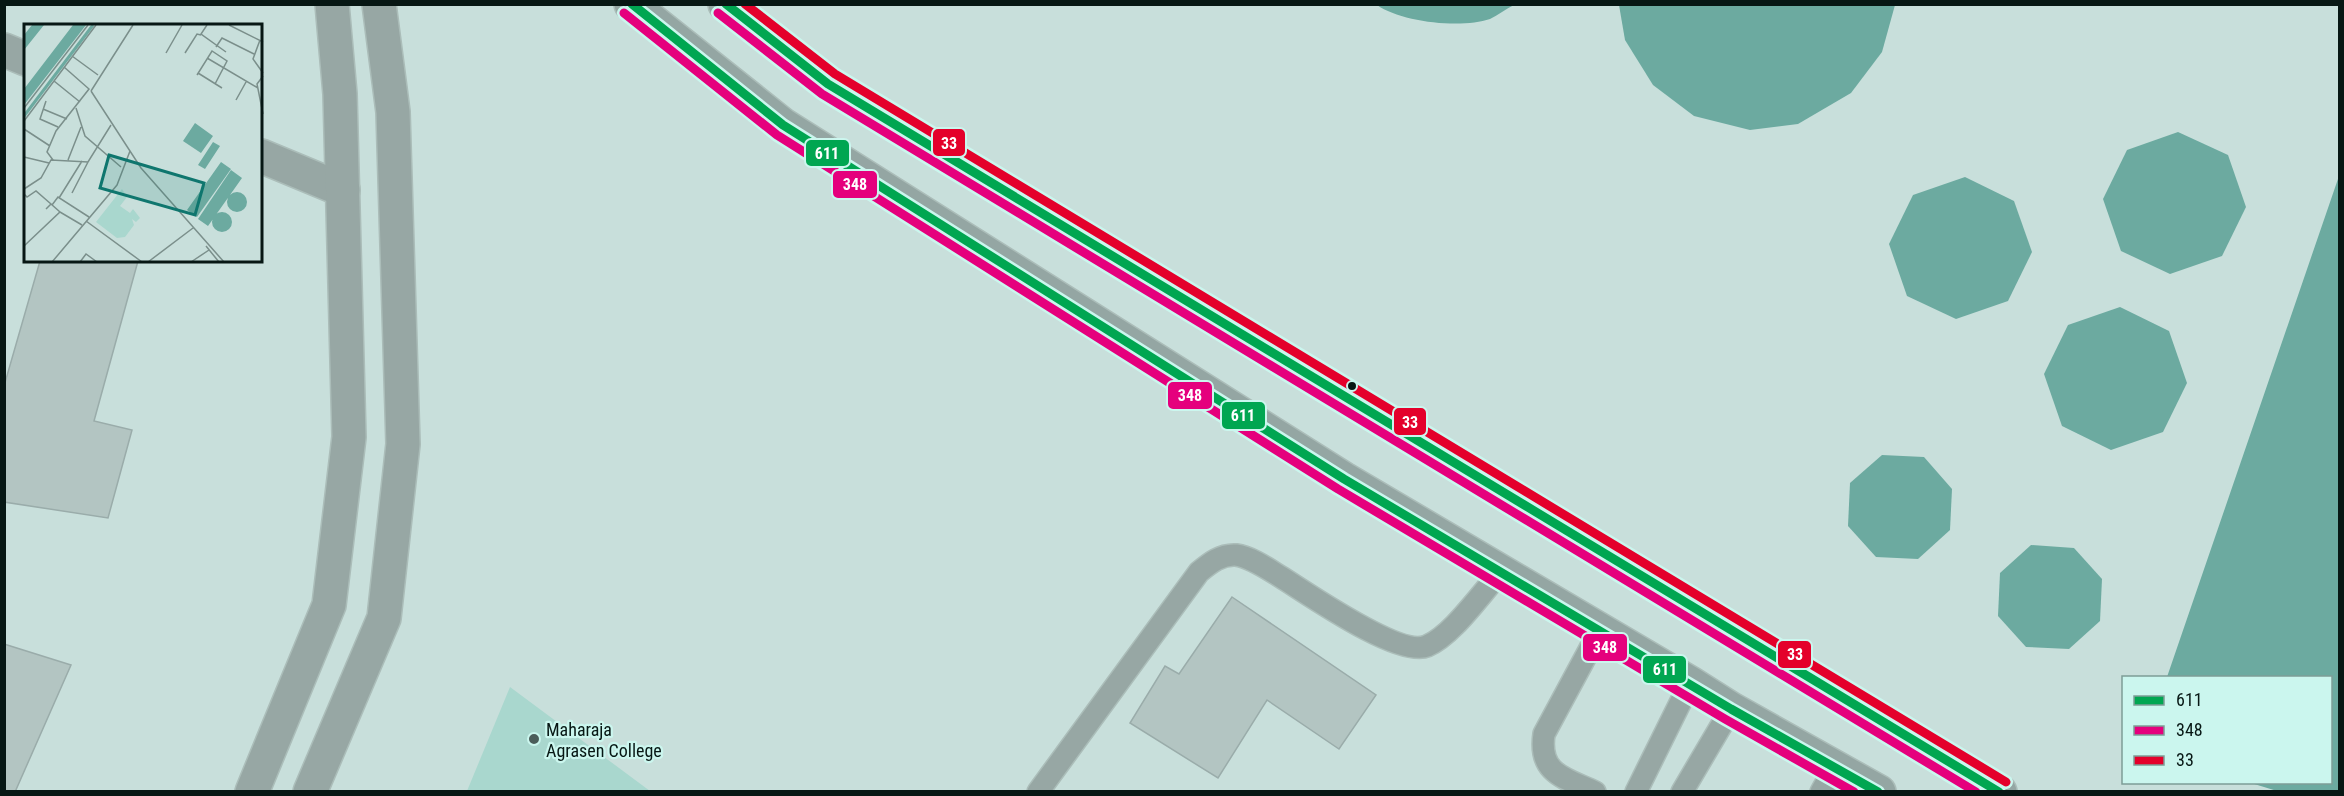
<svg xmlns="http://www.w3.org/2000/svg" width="2344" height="796" viewBox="0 0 2344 796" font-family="'Roboto Condensed',sans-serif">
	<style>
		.green { fill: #a9d7ce }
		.water { fill: #6caaa0 }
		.building { fill: #b3c5c2; stroke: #9aacaa; stroke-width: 1.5 }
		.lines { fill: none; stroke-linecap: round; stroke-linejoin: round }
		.service-casing { stroke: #abbdb9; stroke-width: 24 }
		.minor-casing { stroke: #abbdb9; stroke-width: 36 }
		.secondary-casing { stroke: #abbdb9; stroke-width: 36 }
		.service { stroke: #97a7a4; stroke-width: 21 }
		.minor { stroke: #97a7a4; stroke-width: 33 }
		.secondary { stroke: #94a6a3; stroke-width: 33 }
		.bus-1-casing { stroke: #cbf6ee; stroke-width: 14 }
		.bus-2-casing { stroke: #cbf6ee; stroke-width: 14 }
		.bus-3-casing { stroke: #cbf6ee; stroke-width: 14 }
		.bus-1 { stroke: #00a651; stroke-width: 9 }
		.bus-2 { stroke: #e5007d; stroke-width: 9 }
		.bus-3 { stroke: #e4002b; stroke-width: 9 }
		.bus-dot { fill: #071714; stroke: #cbf6ee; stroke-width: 2 }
		.poi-dot { fill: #4b5d5a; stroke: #cbf6ee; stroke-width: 2 }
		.labels { text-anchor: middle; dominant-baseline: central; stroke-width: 4.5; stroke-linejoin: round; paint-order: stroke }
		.poi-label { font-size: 18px; fill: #071714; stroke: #cbf6ee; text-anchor: start }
		.inset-river { fill: none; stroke: #6caaa0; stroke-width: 3 }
		.inset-road { fill: none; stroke: #7b8f8b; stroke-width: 1.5 }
		.view { fill: #0f766e; fill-opacity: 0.15; stroke: #0f766e; stroke-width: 3 }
		.inset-edge { fill: none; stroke: #071714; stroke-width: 3 }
		.line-badge { stroke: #cbf6ee; stroke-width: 2 }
		.badge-label { font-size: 16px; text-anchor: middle; font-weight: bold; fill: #fff }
	</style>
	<rect width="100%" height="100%" fill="#c8dfdb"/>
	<polygon class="green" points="510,687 650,791 467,791"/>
	<g class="water">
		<path d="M1377 5H1514C1506 9 1498 15 1490 19 1461 29 1401 22 1377 5Z"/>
		<polygon points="1619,5 1619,4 1895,5 1882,52 1851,93 1798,124 1750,130 1694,116 1653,85 1625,40"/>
		<polygon points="2178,132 2228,155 2246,207 2222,256 2170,274 2121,251 2103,199 2127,150"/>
		<polygon points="2339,176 2339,791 2277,791 2251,783 2330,782 2330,678 2167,677"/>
		<polygon points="1965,177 2014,201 2032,252 2008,301 1956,319 1907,296 1889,244 1913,195"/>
		<polygon points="2120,307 2169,331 2187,383 2163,432 2111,450 2062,426 2044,374 2068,325"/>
		<polygon points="1882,455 1924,457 1952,489 1950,530 1918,559 1876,557 1848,526 1850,483"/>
		<polygon points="2031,545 2074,548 2102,579 2100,621 2069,649 2026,647 1998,616 2000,573"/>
	</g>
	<g class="building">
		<polygon points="40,261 138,261 94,421 132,430 108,518 4,502 4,386"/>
		<polygon points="1232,597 1376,695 1339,749 1267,700 1218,778 1130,723 1165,666 1179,674"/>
		<polygon points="4,644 71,665 15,792 4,792"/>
	</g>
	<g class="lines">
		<g class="service-casing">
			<g id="service">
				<path d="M1038 792 1199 572C1210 563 1221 554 1236 555 1251 557 1268 569 1281 577 1307 593 1399 658 1427 646 1453 635 1481 593 1501 572"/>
				<path d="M1595 792C1565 778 1538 774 1544 734L1600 630"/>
				<polyline points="1636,792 1690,683"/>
				<polyline points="1682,792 1731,709"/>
				<polyline points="1821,792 1835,767"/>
			</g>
		</g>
		<g class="minor-casing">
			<g id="minor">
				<polyline points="4,50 26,59"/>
				<polyline points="261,156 343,190"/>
				<polyline points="252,792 329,605 349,437 340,94 332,4"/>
				<polyline points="310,792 384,618 403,444 393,112 379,4"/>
			</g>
		</g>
		<g class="secondary-casing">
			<g id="secondary">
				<polyline points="631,4 783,125 1344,479 1690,683 1731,709 1879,792"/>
				<polyline points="725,4 828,84 2000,792"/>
			</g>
		</g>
		<use href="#service" class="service"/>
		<use href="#minor" class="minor"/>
		<use href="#secondary" class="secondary"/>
		<g class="bus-1-casing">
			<g id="bus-1">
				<polyline points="632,4 783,125 1344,479 1731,709 1878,792"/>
				<polyline points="726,4 828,84 1999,792"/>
			</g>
		</g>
		<g class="bus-2-casing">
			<g id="bus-2">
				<polyline points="624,13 777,135 1338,489 1725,719 1854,792"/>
				<polyline points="718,13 822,94 1976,792"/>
			</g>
		</g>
		<g class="bus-3-casing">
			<polyline id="bus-3" points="745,4 835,74 2006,782"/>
		</g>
		<use href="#bus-1" class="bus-1"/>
		<use href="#bus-2" class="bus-2"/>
		<use href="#bus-3" class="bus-3"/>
	</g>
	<circle class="bus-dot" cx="1352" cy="386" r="5"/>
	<circle class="poi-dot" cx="534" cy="739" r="6"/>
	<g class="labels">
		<g class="poi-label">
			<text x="546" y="729">Maharaja<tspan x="546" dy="21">Agrasen College</tspan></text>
		</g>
	</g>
	<g transform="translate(24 24)">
		<rect width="238" height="238" fill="#c8dfdb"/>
		<path d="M98 165 103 173 96 182 106 189 109 185 116 194 112 198 108 195 110 201 101 213 93 214 72 198Z" fill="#a9d7ce"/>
		<path d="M8 1H20L0 26V11ZM49 1H62L0 81V65ZM171 99 189 112 177 129 159 117ZM189 118 196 122 181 145 174 141ZM197 138 207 145 173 193 163 186ZM207 146 218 154 184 202 174 195ZM203 178a10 10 0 1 1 20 0a10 10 0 1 1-20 0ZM188 198a10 10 0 1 1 20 0a10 10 0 1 1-20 0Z" fill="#6caaa0"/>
		<path class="inset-river" d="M0 92 69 1"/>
		<path class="inset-road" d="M183 1 177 10 202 28M205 1 239 18M236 16 229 35 239 49M192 23 198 14 230 30M142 29 158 1M161 29 173 10 177 11M48 32 74 51M183 34 234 64M174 49 198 64M173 51 188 27 203 37 191 60M239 52 233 60 239 90M30 57 56 78M67 67 117 144 200 238M67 67 109 1M212 76 222 58M22 77 16 95 34 103M0 84 64 1M52 84 61 112 97 143M19 85 43 95M0 97 72 1M0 105 26 122M0 133 25 139M29 136 23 128 32 107 65 65 40 43M44 136 57 103M0 165 17 154 27 136 64 138 87 101M48 169 64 138M0 170 3 173 12 167 27 180M35 174 58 137M28 181 34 173 65 193M22 185 27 180 36 188M62 197 118 238M0 222 36 188 58 201M182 222 195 238M28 238 93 161 106 127M56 238 62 230 73 238M124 238 169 204M167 238 185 226"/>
		<path class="view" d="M85 131 180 159 171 191 76 164Z"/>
		<rect width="238" height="238" class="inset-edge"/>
	</g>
	<g class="line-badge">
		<rect x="932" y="128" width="34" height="29" rx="6" fill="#e4002b"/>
		<rect x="805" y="139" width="45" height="28" rx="6" fill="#00a651"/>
		<rect x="832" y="170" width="46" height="29" rx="6" fill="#e5007d"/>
		<rect x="1167" y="381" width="46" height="29" rx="6" fill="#e5007d"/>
		<rect x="1221" y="401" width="45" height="29" rx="6" fill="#00a651"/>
		<rect x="1393" y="407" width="34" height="29" rx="6" fill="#e4002b"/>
		<rect x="1582" y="633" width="46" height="29" rx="6" fill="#e5007d"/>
		<rect x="1777" y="640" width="35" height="29" rx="6" fill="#e4002b"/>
		<rect x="1642" y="655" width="45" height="29" rx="6" fill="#00a651"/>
	</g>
	<g class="badge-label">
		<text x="949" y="149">33</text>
		<text x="827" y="159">611</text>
		<text x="855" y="190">348</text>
		<text x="1190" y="401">348</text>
		<text x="1243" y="421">611</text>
		<text x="1410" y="428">33</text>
		<text x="1605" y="653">348</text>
		<text x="1795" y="660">33</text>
		<text x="1665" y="675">611</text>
	</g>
	<rect width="2344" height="796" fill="none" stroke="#071714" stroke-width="12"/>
	<rect x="2122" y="676" width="210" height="108" fill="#cbf6ee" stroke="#7d9d97" stroke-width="1.5"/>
	<rect x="2134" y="696" width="30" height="9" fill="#00a651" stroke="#7d9d97" stroke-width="1.5"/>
	<text x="2176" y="706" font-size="18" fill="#071714">611</text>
	<rect x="2134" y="726" width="30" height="9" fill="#e5007d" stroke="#7d9d97" stroke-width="1.5"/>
	<text x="2176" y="736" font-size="18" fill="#071714">348</text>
	<rect x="2134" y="756" width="30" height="9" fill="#e4002b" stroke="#7d9d97" stroke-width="1.5"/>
	<text x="2176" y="766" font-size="18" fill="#071714">33</text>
</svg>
